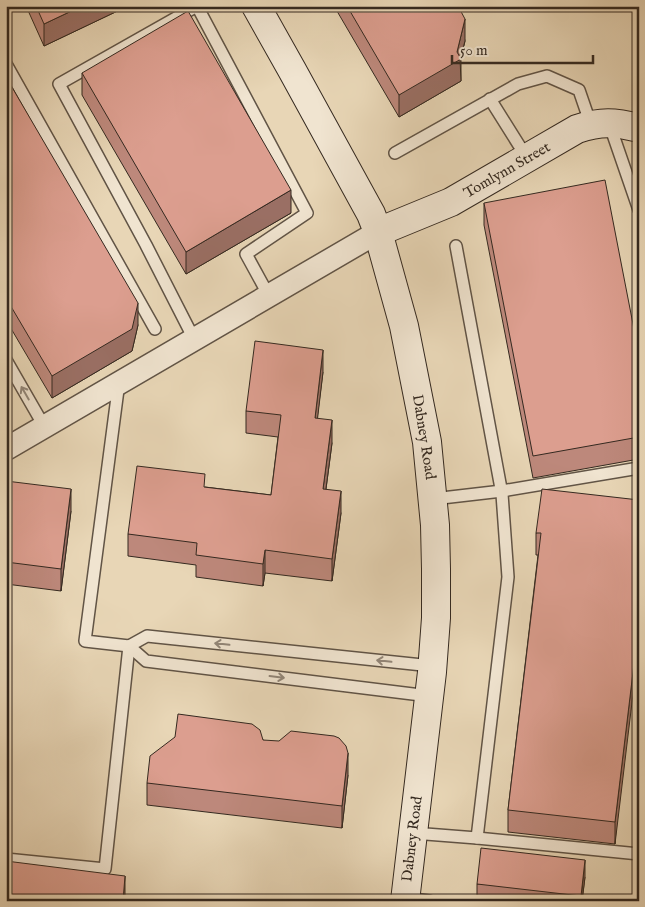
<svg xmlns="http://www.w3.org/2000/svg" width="645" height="907" viewBox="0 0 645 907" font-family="'IM FELL English',serif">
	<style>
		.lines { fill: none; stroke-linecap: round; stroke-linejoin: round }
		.lane-casing { stroke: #615446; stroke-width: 14 }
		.street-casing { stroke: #615446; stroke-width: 25 }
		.secondary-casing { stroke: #342920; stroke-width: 30 }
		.lane { stroke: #f0e4d0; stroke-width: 11 }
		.street { stroke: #f0e4d0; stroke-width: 22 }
		.secondary { stroke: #f0e4d0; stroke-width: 28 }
		.wall { fill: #bd887b; stroke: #342920 }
		.shaded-wall { fill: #9a6f64; stroke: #342920 }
		.building { fill: #dc9e8f; stroke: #342920 }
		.oneway { stroke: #928678 }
		.labels { text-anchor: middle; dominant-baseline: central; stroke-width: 4.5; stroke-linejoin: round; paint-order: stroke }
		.street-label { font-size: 15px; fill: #342920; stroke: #f0e4d0 }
	</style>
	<rect width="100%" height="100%" fill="#e8d6b6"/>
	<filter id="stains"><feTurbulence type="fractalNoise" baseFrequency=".004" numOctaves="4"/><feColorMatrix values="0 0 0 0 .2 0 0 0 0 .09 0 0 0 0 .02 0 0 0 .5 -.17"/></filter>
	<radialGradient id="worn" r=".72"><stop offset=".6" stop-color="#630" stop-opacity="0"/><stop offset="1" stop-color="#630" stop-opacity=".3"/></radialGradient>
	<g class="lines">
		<g class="lane-casing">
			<g id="lane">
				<polyline points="197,6 307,213 246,254 269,296"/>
				<polyline points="6,64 155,329"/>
				<polyline points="490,99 527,158"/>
				<polyline points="609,123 639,210"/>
				<polyline points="395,153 518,84 547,76 579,90 591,125"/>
				<polyline points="194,339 146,245 59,84 197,6"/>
				<polyline points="6,360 44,426"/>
				<polyline points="119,382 85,641 129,646 146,661 429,696"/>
				<polyline points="433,499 502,491 639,468"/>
				<polyline points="129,646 147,636 432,666"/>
				<polyline points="413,833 477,838 508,577 502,494 456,246"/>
				<polyline points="477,838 639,854"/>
				<polyline points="6,859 105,869 129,646"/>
				<polyline points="405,898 429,901"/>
			</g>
		</g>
		<g class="street-casing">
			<polyline id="street" points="6,449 378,232"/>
		</g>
		<g class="secondary-casing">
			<g id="secondary">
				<polyline points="256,6 292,70 371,214 378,232 404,326 427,442 435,525 436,569 436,618 432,672 405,901"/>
				<path d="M378 232 451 202 577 129C601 121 615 122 639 128"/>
			</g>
		</g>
		<use href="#lane" class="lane"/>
		<use href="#street" class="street"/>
		<use href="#secondary" class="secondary"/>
	</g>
	<g class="wall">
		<polygon points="26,6 128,6 44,46"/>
		<polygon points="334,6 458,6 465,41 461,59 461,81 399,117"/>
		<polygon points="6,71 7,78 138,325 132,351 52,398 6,320"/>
		<polygon points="82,73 291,213 186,274 82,95"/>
		<polygon points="484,203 639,355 639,459 533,478 484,225"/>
		<polygon points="323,372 317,419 332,443 326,489 341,513 332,581 265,573 263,586 196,577 196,565 128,556 128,534 205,487 271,495 278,437 246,433 246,411"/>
		<polygon points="6,481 71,511 61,591 6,584"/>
		<polygon points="639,500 615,844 508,832 508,810 538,555 536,555 536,533"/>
		<polygon points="263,740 348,775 342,828 147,805 147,783"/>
		<polygon points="585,877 582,901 477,901 477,884"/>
	</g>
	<g class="shaded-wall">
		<polygon points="82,6 128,6 44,46 44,24"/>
		<polygon points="465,19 465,41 460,59 461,81 399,117 399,95 457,52"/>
		<polygon points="291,190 291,213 186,274 186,252"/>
		<polygon points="138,303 138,325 132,351 52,398 52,376"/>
		<polygon points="323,350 323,372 315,440 315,418"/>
		<polygon points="332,420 332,443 323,511 323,489"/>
		<polygon points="71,489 71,511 61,591 61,569"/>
		<polygon points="341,491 341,513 332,581 332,559"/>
		<polygon points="265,550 265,573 263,586 263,564"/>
		<polygon points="639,622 639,644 615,844 615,822"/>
		<polygon points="348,753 348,775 342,828 342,806"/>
		<polygon points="585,860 585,877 582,901 581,901"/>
		<polygon points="125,876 125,901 123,901"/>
	</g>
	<g class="building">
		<polygon points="36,6 82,6 44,24"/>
		<polygon points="347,6 458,6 465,19 457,52 461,59 399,95"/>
		<polygon points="188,11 291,190 186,252 82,73"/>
		<polygon points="6,77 138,303 132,329 52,376 6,298"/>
		<polygon points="605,180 639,355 639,437 533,456 484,203"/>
		<polygon points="255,341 323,350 315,418 332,420 323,489 341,491 332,559 265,550 263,564 196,555 197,543 128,534 137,466 205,474 204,487 271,495 281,415 246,411"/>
		<polygon points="6,481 71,489 61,569 6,562"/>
		<polygon points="542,489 639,500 639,622 615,822 508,810 541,533 536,533"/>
		<polygon points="178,714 252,724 260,730 263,740 279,741 291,731 334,736 339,738 346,746 348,753 342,806 147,783 150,756 175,737"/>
		<polygon points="481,848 585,860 581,896 477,884"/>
		<polygon points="6,861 125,876 123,901 6,901"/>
	</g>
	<defs><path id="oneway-shaft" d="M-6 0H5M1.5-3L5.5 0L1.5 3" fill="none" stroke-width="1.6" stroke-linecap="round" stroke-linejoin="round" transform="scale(1.25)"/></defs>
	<g class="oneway">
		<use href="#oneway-shaft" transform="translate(25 393) rotate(-120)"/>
		<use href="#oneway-shaft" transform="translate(222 644) rotate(-174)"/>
		<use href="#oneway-shaft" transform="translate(384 661) rotate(-174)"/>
		<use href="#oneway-shaft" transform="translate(277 677) rotate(7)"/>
	</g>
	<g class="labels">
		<g class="street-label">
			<text transform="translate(507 170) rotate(-30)">Tomlynn Street</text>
			<text transform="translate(424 437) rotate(81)">Dabney Road</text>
			<text transform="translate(412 839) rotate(-83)">Dabney Road</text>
		</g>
	</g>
	<rect width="645" height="907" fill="none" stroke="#e8d6b6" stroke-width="25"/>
	<rect x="8" y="8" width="630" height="892" fill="none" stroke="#342920" stroke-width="2.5"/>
	<rect x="12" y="12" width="620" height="882" fill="none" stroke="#342920"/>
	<path d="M452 55v8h141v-8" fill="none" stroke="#342920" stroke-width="2.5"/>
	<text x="460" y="55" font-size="15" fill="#342920" stroke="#f0e4d0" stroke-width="4" paint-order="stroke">50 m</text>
	<rect width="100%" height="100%" filter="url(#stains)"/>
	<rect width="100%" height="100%" fill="url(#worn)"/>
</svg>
